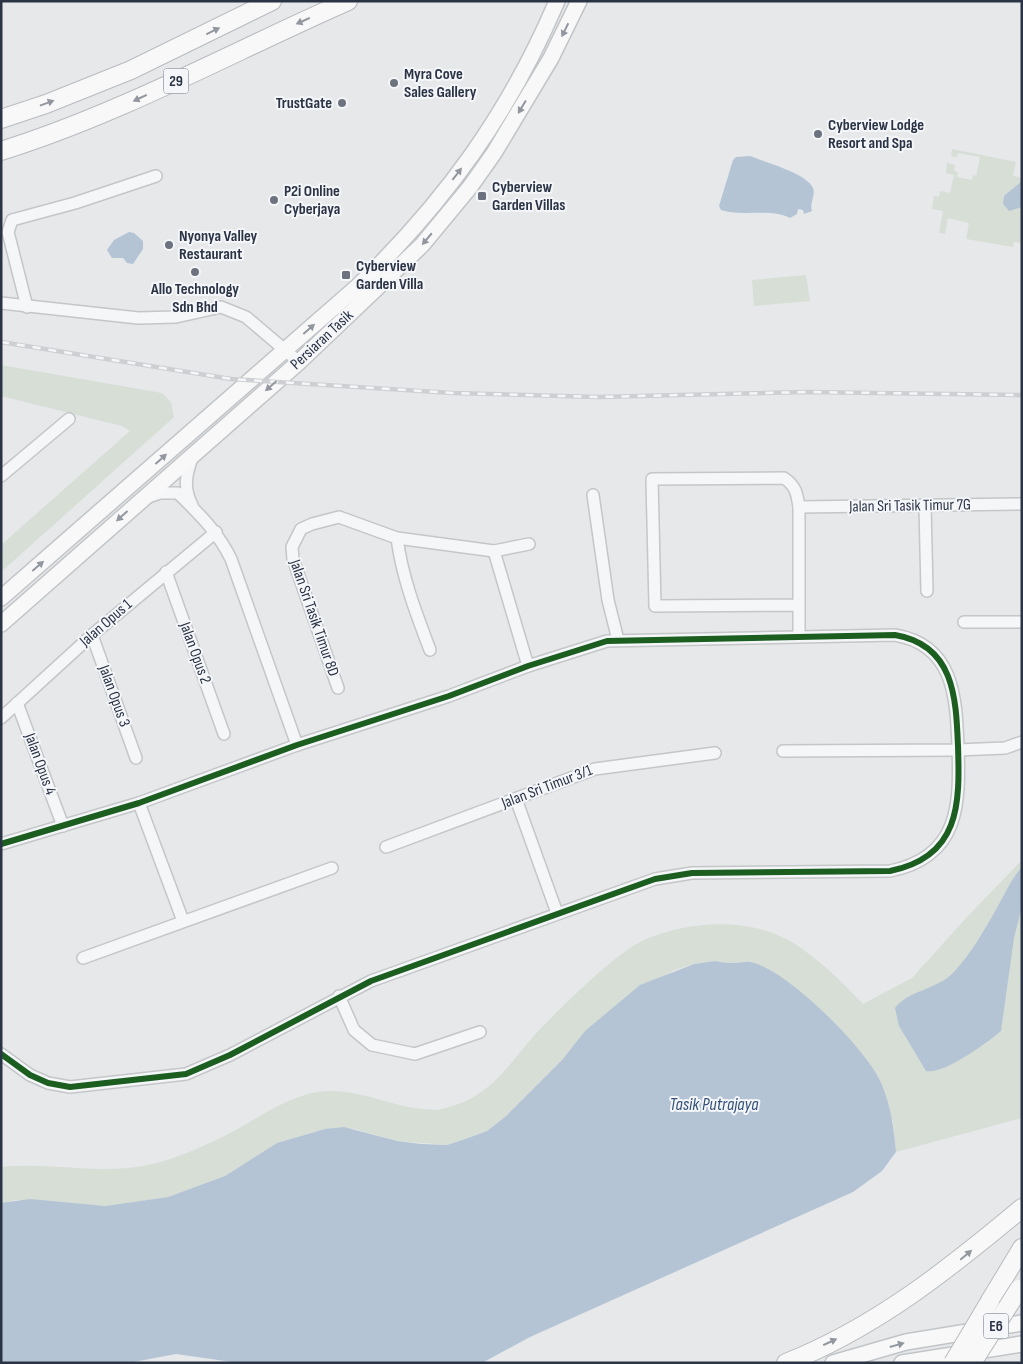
<svg xmlns="http://www.w3.org/2000/svg" width="1023" height="1364" viewBox="0 0 1023 1364" font-family="'Sofia Sans Condensed',sans-serif">
	<style>
		.green { fill: #d6ded6 }
		.water { fill: #b4c4d5 }
		.lines { fill: none; stroke-linecap: round; stroke-linejoin: round }
		.minor-casing { stroke: #c4c6c8; stroke-width: 14 }
		.major-casing { stroke: #c2c5c8; stroke-width: 18 }
		.highway-casing { stroke: #b8bbbf; stroke-width: 20 }
		.minor { stroke: #f5f6f7; stroke-width: 11 }
		.major { stroke: #f8f8f8; stroke-width: 15 }
		.highway { stroke: #f8f8f8; stroke-width: 18 }
		.rail-casing { stroke: #cecfd2; stroke-width: 4.5 }
		.rail { stroke: #f4f6f9; stroke-width: 2.5; stroke-dasharray: 8; stroke-linecap: butt }
		.highway-bridge-casing { stroke: #b8bbbf; stroke-width: 20; stroke-linecap: butt }
		.highway-bridge { stroke: #f8f8f8; stroke-width: 18 }
		.cycleway-casing { stroke: #f4f6f9; stroke-width: 9 }
		.cycleway { stroke: #1b5e20; stroke-width: 6 }
		.oneway { fill: #92969e }
		.poi-dot { fill: #6c737f; stroke: #f4f6f9; stroke-width: 2 }
		.labels { text-anchor: middle; dominant-baseline: central; stroke-width: 4; stroke-linejoin: round; paint-order: stroke }
		.shield { fill: #f4f6f9; stroke: #676e7b; stroke-width: 1 }
		.shield-label { font-size: 15px; font-weight: bold; fill: #2b3445 }
		.poi-label { font-size: 16px; font-weight: bold; fill: #2b3445; stroke: #f4f6f9; text-anchor: start }
		.street-label { font-size: 16px; fill: #2b3445; stroke: #f4f6f9 }
		.water-label { font-size: 18px; font-style: italic; fill: #34527a; stroke: #f4f6f9 }
	</style>
	<rect width="100%" height="100%" fill="#e6e8ea"/>
	<g class="green">
		<polygon points="952,149 1016,162 1013,176 1022,178 1022,243 1014,242 1013,247 966,239 969,223 948,218 945,234 939,233 943,211 932,209 934,196 939,197 940,191 950,193 954,175 946,173 947,163 955,165 954,171 958,172 957,177 972,180 973,175 976,176 980,157 958,153 957,157 951,156"/>
		<polygon points="806,275 810,301 754,306 752,280"/>
		<polygon points="1,365 162,393 171,402 174,417 1,572 1,545 130,431 122,426 1,396"/>
		<path d="M1022 860V1118L896 1152 893 1121 767 970 749 962 734 963 715 961 694 964 674 970 585 1031 562 1060 505 1117 487 1131 447 1145 397 1141 355 1129H325L277 1143 225 1176 168 1197 105 1206 16 1200 1 1203V1167C52 1162 102 1176 152 1164 179 1158 209 1144 234 1131 261 1116 286 1098 317 1092 354 1086 388 1106 423 1109 429 1109 436 1111 442 1109 496 1097 510 1059 545 1024 568 1001 614 955 642 941 690 919 757 916 801 948 824 964 844 984 863 1004L912 978 967 917Z"/>
	</g>
	<g class="water">
		<path d="M750 156C764 162 807 173 813 188 816 196 809 203 812 211L804 214 803 210 798 209 797 214 790 218C770 208 743 217 721 210L719 206 733 160 736 157Z"/>
		<polygon points="1022,181 1022,207 1009,211 1003,204 1004,196"/>
		<polygon points="129,232 134,233 143,241 143,249 133,264 127,263 123,258 112,258 107,250 114,240"/>
		<path d="M1022 867V906L1014 938 1001 1031C987 1043 943 1075 926 1071L899 1026 895 1008C909 990 936 990 953 973 971 954 985 929 998 906 1006 892 1011 879 1022 867Z"/>
		<path d="M715 961C721 962 728 963 734 963 739 963 745 961 750 962 786 968 869 1051 882 1085 891 1107 894 1129 896 1152L882 1171 853 1192 530 1337 482 1363H239L176 1354 128 1363H1V1203L30 1199 105 1206 168 1197 225 1176 277 1143 325 1129 344 1127 397 1141 421 1144 447 1145 468 1138 487 1131 505 1117 562 1060 585 1031 640 985 694 964Z"/>
	</g>
	<g class="lines">
		<g class="minor-casing">
			<g id="minor">
				<polyline points="1,303 138,318 176,317 221,307 246,317 299,362"/>
				<polyline points="27,307 8,232 12,220 75,203 156,176"/>
				<polyline points="1,476 69,419"/>
				<polyline points="593,495 608,600 618,640"/>
				<path d="M148 497 160 493H178C199 514 218 532 231 559L297 745"/>
				<path d="M192 505C183 488 186 473 193 456"/>
				<polyline points="925,506 927,591"/>
				<polyline points="799,507 1022,504"/>
				<path d="M397 538C402 577 416 613 430 650"/>
				<polyline points="494,551 528,666"/>
				<polyline points="166,572 224,734"/>
				<path d="M799 605 655 606 652 479 784 478C796 486 797 494 799 507V636"/>
				<polyline points="964,622 1022,622"/>
				<polyline points="92,635 136,758"/>
				<polyline points="338,688 293,559 292,547 301,529 312,524 339,517 397,538 494,551 529,544"/>
				<polyline points="17,703 63,826"/>
				<polyline points="1,718 92,635 216,532"/>
				<polyline points="783,751 958,750 1005,748 1022,742"/>
				<polyline points="516,799 557,913"/>
				<polyline points="139,803 183,921"/>
				<path d="M1 844 139 803 297 745 449 696 528 666 607 641 895 635C954 645 956 697 958 746 960 804 960 857 890 871L692 873 655 879 371 981 230 1055 186 1074 70 1087 48 1083 30 1075 1 1054"/>
				<polyline points="386,847 595,769 715,753"/>
				<polyline points="83,958 332,868"/>
				<polyline points="339,996 354,1030 372,1045 415,1054 480,1032"/>
			</g>
		</g>
		<g class="major-casing">
			<g id="major">
				<path d="M1 598 357 287C445 202 509 114 557 1"/>
				<polyline points="1,624 299,362 422,245 470,187 494,153 551,58 579,1"/>
				<polyline points="833,1363 906,1342 1022,1323"/>
				<polyline points="902,1363 1022,1344"/>
			</g>
		</g>
		<g class="highway-casing">
			<g id="highway">
				<polyline points="1,119 46,104 131,70 272,1"/>
				<path d="M1 151C122 113 232 52 348 1"/>
				<polyline points="990,1301 1022,1248"/>
				<path d="M786 1363C875 1328 949 1269 1022 1208"/>
			</g>
		</g>
		<use href="#minor" class="minor"/>
		<use href="#major" class="major"/>
		<use href="#highway" class="highway"/>
		<g class="rail-casing">
			<polyline id="rail" points="1,342 231,379 452,393 598,397 807,392 1022,395"/>
		</g>
		<use href="#rail" class="rail"/>
		<g class="highway-bridge-casing">
			<g id="highway-bridge">
				<polyline points="953,1363 990,1301"/>
				<polyline points="972,1363 1019,1289"/>
			</g>
		</g>
		<use href="#highway-bridge" class="highway-bridge"/>
		<g class="cycleway-casing">
			<path id="cycleway" d="M1 844 139 803 297 745 449 696 528 666 607 641 895 635C954 645 956 697 958 746 960 804 960 857 890 871L692 873 655 879 371 981 230 1055 186 1074 70 1087 48 1083 30 1075 1 1054"/>
		</g>
		<use href="#cycleway" class="cycleway"/>
	</g>
	<defs><path id="oneway-solid" d="M-6-.8H1V-3.2L6.5 0L1 3.2V.8H-6Z" transform="scale(1.25)"/></defs>
	<g class="oneway">
		<use href="#oneway-solid" transform="translate(303 21) rotate(156)"/>
		<use href="#oneway-solid" transform="translate(565 30) rotate(116)"/>
		<use href="#oneway-solid" transform="translate(213 31) rotate(-26)"/>
		<use href="#oneway-solid" transform="translate(140 98) rotate(155)"/>
		<use href="#oneway-solid" transform="translate(47 103) rotate(-20)"/>
		<use href="#oneway-solid" transform="translate(522 107) rotate(121)"/>
		<use href="#oneway-solid" transform="translate(457 174) rotate(-52)"/>
		<use href="#oneway-solid" transform="translate(427 239) rotate(130)"/>
		<use href="#oneway-solid" transform="translate(309 329) rotate(-41)"/>
		<use href="#oneway-solid" transform="translate(271 386) rotate(139)"/>
		<use href="#oneway-solid" transform="translate(161 459) rotate(-42)"/>
		<use href="#oneway-solid" transform="translate(122 516) rotate(138)"/>
		<use href="#oneway-solid" transform="translate(38 566) rotate(-41)"/>
		<use href="#oneway-solid" transform="translate(966 1255) rotate(-40)"/>
		<use href="#oneway-solid" transform="translate(830 1342) rotate(-25)"/>
		<use href="#oneway-solid" transform="translate(897 1345) rotate(-16)"/>
	</g>
	<g class="poi-dot">
		<circle cx="394" cy="83" r="5"/>
		<circle cx="342" cy="103" r="5"/>
		<circle cx="818" cy="134" r="5"/>
		<rect x="477" y="191" width="10" height="10" rx="2.5"/>
		<circle cx="274" cy="200" r="5"/>
		<circle cx="169" cy="245" r="5"/>
		<circle cx="195" cy="272" r="5"/>
		<rect x="341" y="270" width="10" height="10" rx="2.5"/>
	</g>
	<g class="labels">
		<g class="shield">
			<rect x="163.5" y="68.5" width="25" height="25" rx="4"/>
			<rect x="983.5" y="1313.5" width="25" height="25" rx="4"/>
		</g>
		<g class="shield-label">
			<text x="176" y="81">29</text>
			<text x="996" y="1326">E6</text>
		</g>
		<g class="poi-label">
			<text x="404" y="74">Myra Cove<tspan x="404" dy="18">Sales Gallery</tspan></text>
			<text x="332" y="103" text-anchor="end">TrustGate</text>
			<text x="828" y="125">Cyberview Lodge<tspan x="828" dy="18">Resort and Spa</tspan></text>
			<text x="492" y="187">Cyberview<tspan x="492" dy="18">Garden Villas</tspan></text>
			<text x="284" y="191">P2i Online<tspan x="284" dy="18">Cyberjaya</tspan></text>
			<text x="179" y="236">Nyonya Valley<tspan x="179" dy="18">Restaurant</tspan></text>
			<text x="356" y="266">Cyberview<tspan x="356" dy="18">Garden Villa</tspan></text>
			<text x="195" y="289" text-anchor="middle">Allo Technology<tspan x="195" dy="18">Sdn Bhd</tspan></text>
		</g>
		<g class="street-label">
			<text transform="translate(322 340) rotate(-43)">Persiaran Tasik</text>
			<text transform="translate(910 506) rotate(-1)">Jalan Sri Tasik Timur 7G</text>
			<text transform="translate(314 618) rotate(71)">Jalan Sri Tasik Timur 8D</text>
			<text transform="translate(106 623) rotate(-41)">Jalan Opus 1</text>
			<text transform="translate(195 653) rotate(70)">Jalan Opus 2</text>
			<text transform="translate(114 696) rotate(70)">Jalan Opus 3</text>
			<text transform="translate(40 764) rotate(70)">Jalan Opus 4</text>
			<text transform="translate(547 787) rotate(-21)">Jalan Sri Timur 3/1</text>
		</g>
		<g class="water-label">
			<text x="714" y="1104">Tasik Putrajaya</text>
		</g>
	</g>
	<rect width="1023" height="1364" fill="none" stroke="#2b3445" stroke-width="5"/>
</svg>
